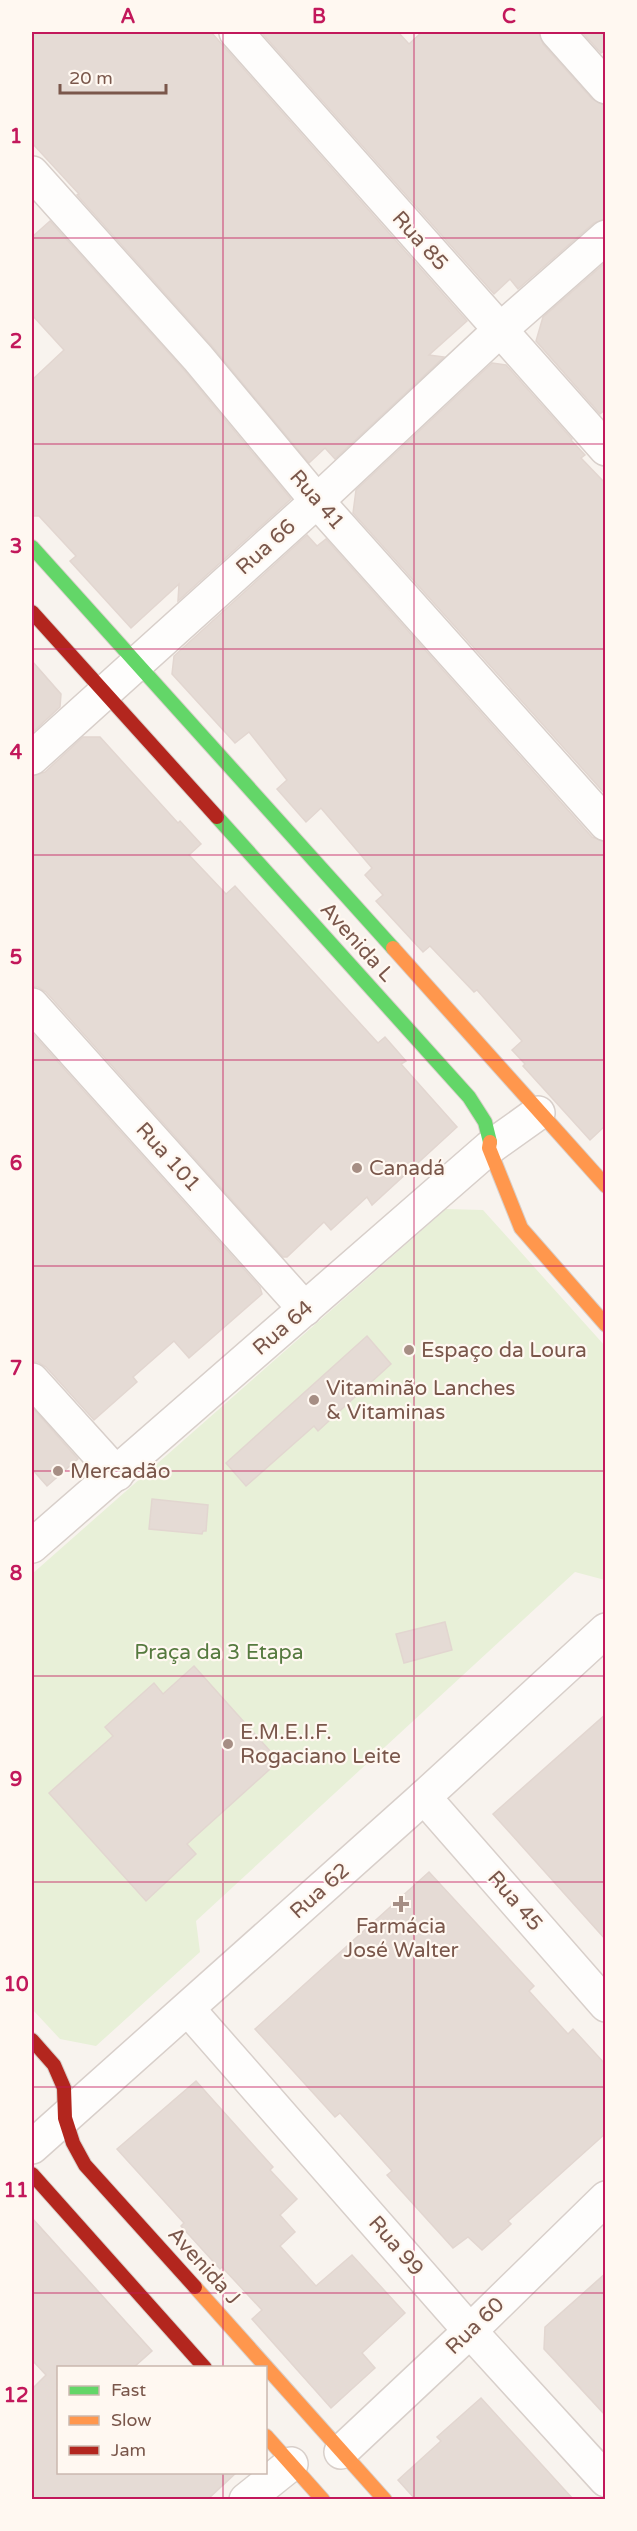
<svg xmlns="http://www.w3.org/2000/svg" width="637" height="2531" viewBox="0 0 637 2531" font-family="'Varela Round',sans-serif">
	<style>
		.green { fill: #e8f0d8 }
		.building { fill: #e5dbd5; stroke: #e2d6d0; stroke-width: 1.5 }
		.lines { fill: none; stroke-linecap: round; stroke-linejoin: round }
		.street-casing { stroke: #d8cfca; stroke-width: 36 }
		.fast-casing { stroke: #d8cfca; stroke-width: 16 }
		.slow-casing { stroke: #d8cfca; stroke-width: 16 }
		.jam-casing { stroke: #d8cfca; stroke-width: 16 }
		.street { stroke: #fefdfc; stroke-width: 33 }
		.fast { stroke: #63d668; stroke-width: 14 }
		.slow { stroke: #ff974d; stroke-width: 14 }
		.jam { stroke: #b3261e; stroke-width: 14 }
		.grid { fill: none; stroke: #c2185b; stroke-width: 1.5; stroke-opacity: 0.55 }
		.poi-dot { fill: #a68e84; stroke: #fff8f1; stroke-width: 2 }
		.labels { text-anchor: middle; dominant-baseline: central; stroke-width: 4.5; stroke-linejoin: round; paint-order: stroke }
		.street-label { font-size: 21px; fill: #7a574b; stroke: #fff8f1 }
		.poi-label { font-size: 21px; fill: #7a574b; stroke: #fff8f1; text-anchor: start }
		.park-label { font-size: 21px; fill: #567a3f; stroke: #fff8f1 }
		.neatline { fill: none; stroke: #c2185b; stroke-width: 2 }
		.grid-label { font-size: 20px; text-anchor: middle; font-weight: bold; fill: #c2185b }
	</style>
	<rect width="100%" height="100%" fill="#f8f3ee"/>
	<polygon class="green" points="446,1209 483,1210 605,1346 605,1580 575,1572 196,1921 200,1952 96,2046 60,2039 32,2009 32,1574"/>
	<g class="building">
		<polygon points="32,32 211,32 467,321 429,355 444,357 335,459 325,448 309,463 212,346 77,195 79,194 32,143"/>
		<polygon points="261,32 398,32 409,44 422,32 539,32 543,44 592,99 606,105 606,219 594,223 518,289 510,279 494,294"/>
		<polygon points="582,32 606,32 606,50 601,53"/>
		<polygon points="50,221 184,370 291,499 178,601 179,584 131,628 70,561 76,556 39,516 32,516 32,380 64,350 32,315 32,237"/>
		<polygon points="606,262 606,409 600,414 536,341 543,317"/>
		<polygon points="492,363 506,365 572,439 571,440 585,455 581,458 606,484 606,795 353,513 356,490"/>
		<polygon points="307,535 317,546 326,539 592,837 606,842 606,1125 590,1140 523,1066 525,1064 512,1050 522,1041 477,990 474,992 430,946 423,952 376,901 383,895 365,875 372,868 321,808 306,822 277,789 287,780 249,732 235,743 172,674 174,656"/>
		<polygon points="32,661 61,694 60,707 32,733"/>
		<polygon points="83,737 100,737 178,823 180,821 201,844 189,855 226,894 235,886 378,1043 385,1037 406,1061 401,1064 457,1127 372,1205 367,1197 331,1230 324,1222 287,1257 283,1257 46,992 38,987 32,987 32,776 45,772"/>
		<polygon points="32,1033 260,1287 262,1294 189,1358 174,1341 133,1377 137,1382 94,1420 46,1367 38,1362 32,1362"/>
		<polygon points="367,1336 391,1364 318,1431 314,1426 246,1486 226,1463"/>
		<polygon points="32,1407 78,1459 47,1486 32,1469"/>
		<polygon points="152,1499 208,1505 206,1531 203,1531 202,1534 149,1529"/>
		<polygon points="445,1622 452,1650 404,1663 396,1634"/>
		<polygon points="194,1666 279,1761 187,1844 196,1854 146,1901 49,1793 113,1736 105,1727 154,1683 163,1694"/>
		<polygon points="606,1714 606,1940 493,1814"/>
		<polygon points="429,1872 534,1986 529,1991 568,2034 573,2029 606,2065 606,2133 508,2221 511,2224 482,2250 468,2237 453,2248 387,2175 392,2171 340,2113 335,2117 255,2029"/>
		<polygon points="196,2081 273,2167 270,2170 297,2199 280,2215 295,2232 280,2246 316,2286 352,2255 405,2313 362,2353 375,2368 331,2408 252,2319 262,2310 222,2267 220,2269 181,2226 184,2223 117,2149"/>
		<polygon points="32,2218 152,2351 134,2367 58,2367 58,2472 237,2472 208,2499 32,2499 32,2389 46,2375 32,2360"/>
		<polygon points="606,2273 606,2416 544,2349 545,2327"/>
		<polygon points="481,2398 542,2465 573,2499 415,2499 398,2480 441,2441 437,2437"/>
	</g>
	<g class="lines">
		<g class="street-casing">
			<g id="street">
				<polyline points="236,32 606,449"/>
				<polyline points="557,32 606,87"/>
				<polyline points="32,173 198,358 317,501 606,824"/>
				<polyline points="32,758 317,501 500,330 606,237"/>
				<polyline points="32,1005 305,1309"/>
				<polyline points="32,1380 117,1474"/>
				<polyline points="32,1546 489,1148 538,1113"/>
				<polyline points="424,1797 606,2005"/>
				<polyline points="188,2009 470,2331 606,2480"/>
				<polyline points="32,2147 424,1797 606,1630"/>
				<polyline points="341,2452 470,2331 606,2198"/>
				<polyline points="246,2500 291,2464"/>
			</g>
		</g>
		<g class="fast-casing">
			<g id="fast">
				<polyline points="32,547 393,948"/>
				<polyline points="217,817 469,1097 485,1122 490,1142"/>
			</g>
		</g>
		<g class="slow-casing">
			<g id="slow">
				<polyline points="393,948 606,1186"/>
				<polyline points="490,1142 489,1148 521,1228 606,1325"/>
				<polyline points="195,2287 385,2500"/>
				<polyline points="266,2436 323,2500"/>
			</g>
		</g>
		<g class="jam-casing">
			<g id="jam">
				<polyline points="32,612 217,817"/>
				<polyline points="32,2040 54,2065 64,2088 65,2118 73,2143 85,2165 195,2287"/>
				<polyline points="32,2174 205,2368"/>
			</g>
		</g>
		<use href="#street" class="street"/>
		<use href="#fast" class="fast"/>
		<use href="#slow" class="slow"/>
		<use href="#jam" class="jam"/>
	</g>
	<path class="grid" d="M223 32V2368M414 32V2500M32 238H606M32 444H606M32 649H606M32 855H606M32 1060H606M32 1266H606M32 1471H606M32 1676H606M32 1882H606M32 2087H606M32 2293H606M223 2472V2500"/>
	<g class="poi-dot">
		<circle cx="357" cy="1168" r="6"/>
		<circle cx="409" cy="1350" r="6"/>
		<circle cx="314" cy="1400" r="6"/>
		<circle cx="58" cy="1471" r="6"/>
		<circle cx="228" cy="1744" r="6"/>
		<path d="M398 1895h6v6h6v6h-6v6h-6v-6h-6v-6h6z"/>
	</g>
	<g class="labels">
		<g class="street-label">
			<text transform="translate(420 241) rotate(48)">Rua 85</text>
			<text transform="translate(317 500) rotate(49)">Rua 41</text>
			<text transform="translate(266 547) rotate(-42)">Rua 66</text>
			<text transform="translate(357 942) rotate(48)">Avenida L</text>
			<text transform="translate(168 1157) rotate(48)">Rua 101</text>
			<text transform="translate(283 1328) rotate(-41)">Rua 64</text>
			<text transform="translate(320 1891) rotate(-42)">Rua 62</text>
			<text transform="translate(515 1901) rotate(49)">Rua 45</text>
			<text transform="translate(396 2246) rotate(49)">Rua 99</text>
			<text transform="translate(204 2266) rotate(48)">Avenida J</text>
			<text transform="translate(475 2326) rotate(-44)">Rua 60</text>
		</g>
		<g class="poi-label">
			<text x="369" y="1168">Canadá</text>
			<text x="421" y="1350">Espaço da Loura</text>
			<text x="326" y="1388">Vitaminão Lanches<tspan x="326" dy="24">&amp; Vitaminas</tspan></text>
			<text x="70" y="1471">Mercadão</text>
			<text x="240" y="1732">E.M.E.I.F.<tspan x="240" dy="24">Rogaciano Leite</tspan></text>
			<text x="401" y="1926" text-anchor="middle">Farmácia<tspan x="401" dy="24">José Walter</tspan></text>
		</g>
		<g class="park-label">
			<text x="219" y="1652">Praça da 3 Etapa</text>
		</g>
	</g>
	<rect width="637" height="2531" fill="none" stroke="#fff8f1" stroke-width="66"/>
	<rect x="57" y="2366" width="210" height="108" fill="#fff8f1" stroke="#cab8af" stroke-width="1.5"/>
	<rect x="69" y="2386" width="30" height="9" fill="#63d668" stroke="#cab8af" stroke-width="1.5"/>
	<text x="111" y="2396" font-size="18" fill="#7a574b">Fast</text>
	<rect x="69" y="2416" width="30" height="9" fill="#ff974d" stroke="#cab8af" stroke-width="1.5"/>
	<text x="111" y="2426" font-size="18" fill="#7a574b">Slow</text>
	<rect x="69" y="2446" width="30" height="9" fill="#b3261e" stroke="#cab8af" stroke-width="1.5"/>
	<text x="111" y="2456" font-size="18" fill="#7a574b">Jam</text>
	<path d="M60 84v9h106v-9" fill="none" stroke="#7a574b" stroke-width="3"/>
	<text x="69" y="84" font-size="18" fill="#7a574b" stroke="#fff8f1" stroke-width="4.5" paint-order="stroke">20 m</text>
	<rect x="33" y="33" width="571" height="2465" class="neatline"/>
	<g class="grid-label">
		<text x="128" y="23">A</text>
		<text x="319" y="23">B</text>
		<text x="509" y="23">C</text>
		<text x="16" y="143">1</text>
		<text x="16" y="348">2</text>
		<text x="16" y="553">3</text>
		<text x="16" y="759">4</text>
		<text x="16" y="964">5</text>
		<text x="16" y="1170">6</text>
		<text x="16" y="1375">7</text>
		<text x="16" y="1580">8</text>
		<text x="16" y="1786">9</text>
		<text x="16" y="1991">10</text>
		<text x="16" y="2197">11</text>
		<text x="16" y="2402">12</text>
	</g>
</svg>
